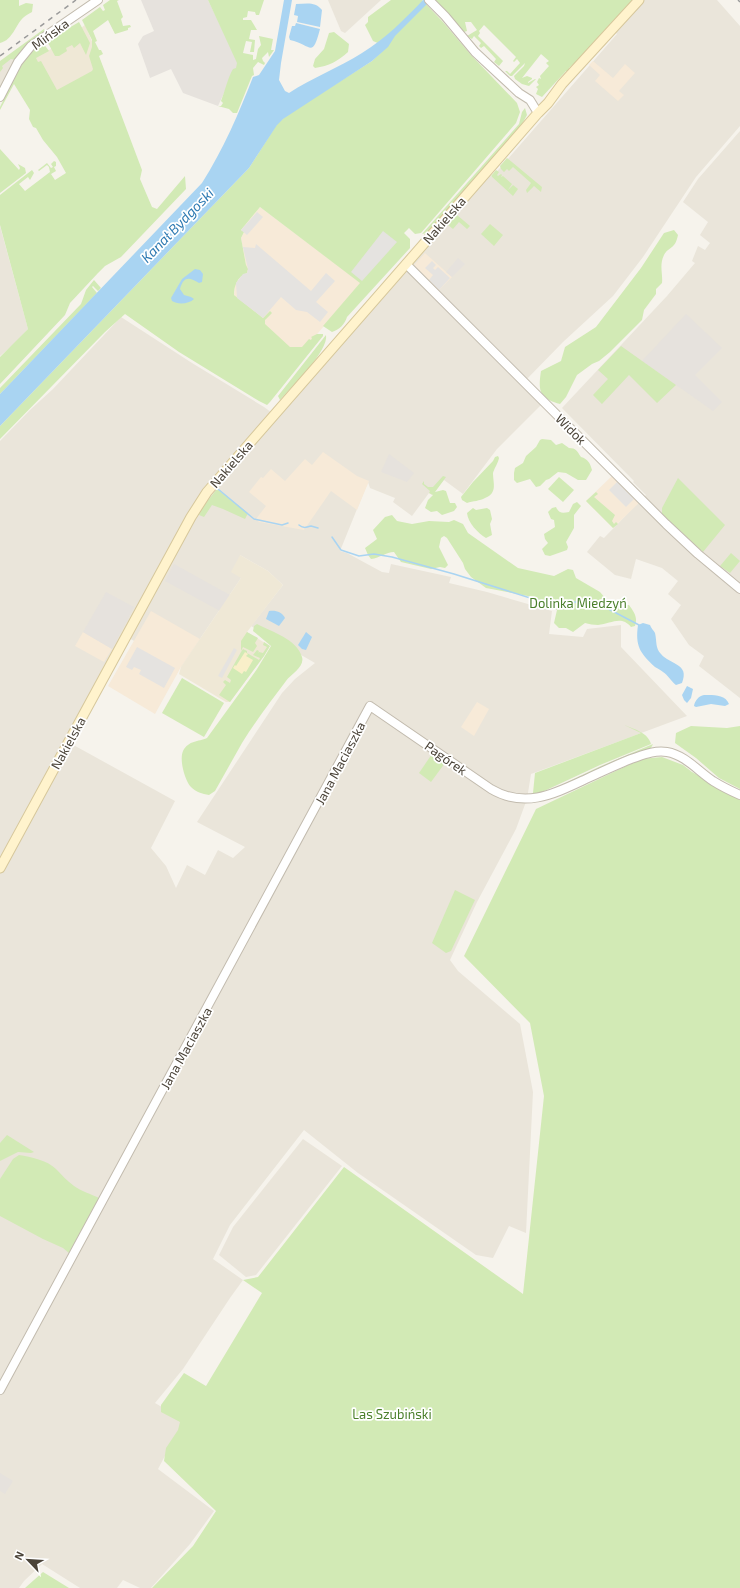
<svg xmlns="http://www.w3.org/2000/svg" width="740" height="1588" viewBox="0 0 740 1588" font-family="'Exo 2',sans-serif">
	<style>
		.residential { fill: #eae5da; fill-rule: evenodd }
		.commercial { fill: #f7ead8 }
		.industrial { fill: #e6e2dd }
		.education { fill: #efe8d6 }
		.green { fill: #d2eab5 }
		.sand { fill: #f9efc9 }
		.parking { fill: #e5e3e0 }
		.water { fill: #a9d4f2 }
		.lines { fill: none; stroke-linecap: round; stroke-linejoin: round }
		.stream { stroke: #a9d4f2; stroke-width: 1.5 }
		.tertiary-casing { stroke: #c2bbae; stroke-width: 10 }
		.secondary-casing { stroke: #d6c79b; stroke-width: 11 }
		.tertiary { stroke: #fff; stroke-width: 8 }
		.secondary { stroke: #fff3cd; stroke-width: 9 }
		.rail { stroke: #9a9a9a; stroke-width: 1.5; stroke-dasharray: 5 5; stroke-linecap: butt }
		.labels { text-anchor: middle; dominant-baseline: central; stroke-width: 3.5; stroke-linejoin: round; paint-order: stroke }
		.street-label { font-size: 13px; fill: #4b4439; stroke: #fff }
		.park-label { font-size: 13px; fill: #4a7f2a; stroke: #fff }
		.water-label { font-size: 14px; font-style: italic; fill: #2e7ab2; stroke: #fff }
	</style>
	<rect width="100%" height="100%" fill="#f6f3ec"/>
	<g class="residential">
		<polygon points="328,0 381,0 345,33 341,31"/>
		<path d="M644 0H717L740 26V126L696 177 643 257 613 296 563 342 524 382 541 405 497 449 463 494 444 480 432 495 429 493 412 516 393 502 395 498 370 488 368 482 340 551 347 553 382 572 389 573 391 564 451 577 449 583 487 592 552 611 549 634 583 637 587 629 621 625V647L687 716 531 774 527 799 516 829 477 902 450 960 458 971 520 1024 533 1092 526 1233 509 1226 493 1258 476 1255 358 1173 304 1130 230 1225 213 1259 243 1280 230 1298 183 1369 155 1403 184 1420 158 1469 214 1511 190 1544 151 1588H140L123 1580 117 1588H80L42 1564 24 1581 19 1588H0V441L30 410 53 389 121 317 192 363 264 407 275 415 489 175 492 177 617 34 616 33ZM240 555 268 571 283 585 251 626 315 663 295 679 282 693 197 822 245 847 233 858 218 850 205 875 187 865 176 888 166 866 151 848 175 801 68 742 127 637 181 667 241 578Z"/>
		<polygon points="25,52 0,97 0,66 20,53"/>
		<polygon points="740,131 740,698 699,666 704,656 689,645 671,619 681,605 668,594 678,581 662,568 636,559 631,579 615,575 587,552 600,536 604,538 646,495 633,482 634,481 562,408 667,296 695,263 692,261 698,246 705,250 710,243 700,235 708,222 683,202 698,179"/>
		<polygon points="0,226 28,329 14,344 0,356"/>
		<polygon points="303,1139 342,1166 256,1275 246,1277 219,1255 233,1227"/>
	</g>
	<g class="commercial">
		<polygon points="593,61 613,78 625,64 635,73 619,91 624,95 618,101 595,81 600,75 589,65"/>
		<polygon points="260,207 361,283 300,354 294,353 234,295 235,284 243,274 246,265 241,238 244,232 241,230"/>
		<polygon points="425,253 452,277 439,290 414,265"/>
		<polygon points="323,452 357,476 369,481 357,510 331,491 304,530 259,522 256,519 266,506 249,492 261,477 263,478 271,469 285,481 305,459 312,465"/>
		<polygon points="612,476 639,503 613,528 586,501"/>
		<polygon points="151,611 200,639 181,667 155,714 108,686"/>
		<polygon points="83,632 112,649 104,662 75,646"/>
		<polygon points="477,702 489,709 474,736 461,727"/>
	</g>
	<g class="industrial">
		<polygon points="141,0 208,0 239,65 231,78 218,106 183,93 171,69 150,78 138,44 143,36 154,31"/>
		<polygon points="458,258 465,264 452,277 446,272"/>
		<polygon points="686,314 722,348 695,375 722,402 713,411 642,361"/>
		<polygon points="389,454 414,473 407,482 381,472"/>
		<polygon points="174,564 230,595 220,611 165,581"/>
		<polygon points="106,592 134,607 112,649 83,632"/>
		<polygon points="0,1473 13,1481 5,1494 0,1491"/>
	</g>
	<g class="education">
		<polygon points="85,25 105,72 31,109 24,62 51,49"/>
		<polygon points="240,555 268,571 283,585 247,632 270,646 264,656 230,702 226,702 179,674 181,667 241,578 231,572"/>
	</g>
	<g class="green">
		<path d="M0 0H19V6L26 3 33 4 32 12C29 14 26 15 24 17 15 25 13 40 0 43Z"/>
		<path d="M110 0H119L117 1 123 17 121 19 123 26 130 25 131 27 128 28V30L115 34 108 20 93 31 97 41 95 42 99 50H101L103 54 99 56 142 170 140 179 152 207 157 209 185 176 186 189 121 257 105 266 98 273 70 303 65 315 0 384V357L28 329 0 225V195L32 170 34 173 30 180 28 177 19 184 25 191 50 172 49 167 47 165 39 171 38 170 47 163 51 168 53 167 51 164 54 161 56 162V166L54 167 56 171 51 174 55 180 66 173 57 157 43 140 36 128 33 127 29 119 30 110 14 84 0 110V107C12 84 20 58 43 43L49 51 36 58 38 62 41 61 57 90 92 71 93 69 89 56 92 47V40L82 20 100 7 103 11 105 10 103 5Z"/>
		<path d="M208 0H264L259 15H256L255 12 248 11 247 17 243 18V20H251L257 30H251L249 39 255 40 254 52H250L252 42 246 41 243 53 253 55V60L256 59 258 49 261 45 259 36 273 39 271 50H274L269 57 268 52 262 58 263 61 265 63 264 65 258 62 253 68 254 75 252 76 237 113H233L229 109 218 106H221L223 103 221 101C225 91 228 77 233 69L236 68 237 63Z"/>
		<path d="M391 0H422L443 22 471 55 517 103 520 112 516 123 421 233 415 234 409 228 404 233 410 239V248L347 317C345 324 339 330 332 332L323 326 360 283 260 207 241 230 244 232 241 238 246 265 248 269 247 273C237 277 234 286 234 295L263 318 270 311 272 313 265 320V324L290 347H302L309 339 311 340 312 338 311 337 317 334H323V336L270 402 267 405 259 401 179 352 125 314 105 332 0 439V426L249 168 277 124 287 115 372 61 387 47 373 41 365 25 368 22V17Z"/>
		<polygon points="435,0 635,0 591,48 569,68 569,71 566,71 542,97 536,94 538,89 536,87 539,85 537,82 539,78 541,79 540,76 549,66 546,63 549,61 541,54 522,78 527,76 532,78 532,79 528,82 528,83 535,79 536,79 529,86 522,84 515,79 514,76 524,66 525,63 512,76 510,76 505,71 507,71 510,74 520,63 517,59 514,62 513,61 516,57 484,25 479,31 480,33 478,36 503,61 499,66 494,62 496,59 484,46 481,48 479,46 481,43 474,36 472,39 467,36 477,30 471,22 465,22 467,31 464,32"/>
		<polygon points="79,22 90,43 86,55 80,43 74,48 72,45 66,48 67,51 59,56 55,56 47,41"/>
		<polygon points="44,29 45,31 27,45 16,60 11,59 2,66 3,68 0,72 0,61"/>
		<path d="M334 32 349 44 348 52C338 61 329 66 315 68L313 66 315 59 324 49 329 33Z"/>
		<polygon points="525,108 527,115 521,126 427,233 422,234 519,124 522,112"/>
		<polygon points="0,149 19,170 20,168 18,164 25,168 26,173 0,193"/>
		<polygon points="507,158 542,187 541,192 534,186 527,193 526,190 531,183 513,167 509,171 507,169 504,172 501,169 500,166"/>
		<polygon points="496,170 499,172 497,175 498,176 501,174 502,175 501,177 503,176 512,184 508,190 513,185 518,189 513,196 491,176"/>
		<polygon points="457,215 470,226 467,229 459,222 453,229 448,225"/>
		<polygon points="490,224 503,235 494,246 481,234"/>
		<path d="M674 230 678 235C675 250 669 246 664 255 659 265 663 274 662 283L656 289V294L644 310 642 320 610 352 599 361 592 364 577 375 566 397 560 404C539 398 538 391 541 371L561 361 565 347 596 327 641 268 664 233Z"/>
		<polygon points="94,280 101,288 98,291 93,286 92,287 97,293 0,394 0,388 81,304 86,290"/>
		<path d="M326 335C329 351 291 387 280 400L278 396Z"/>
		<polygon points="621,346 676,385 657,403 629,375 602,404 593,395 608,379 598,370"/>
		<path d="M542 439 551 440 556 445 562 443 569 448C576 448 577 451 581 457 588 459 590 463 592 470L586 480H578L566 473 558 472 549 479 546 480 540 486 536 487 530 479 517 483 514 480V473L515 468 523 463 526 456 536 447 540 440Z"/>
		<path d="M498 456 499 458C498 463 494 469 493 473 493 483 498 493 485 498 480 501 473 501 467 503L462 500 461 497 473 482 493 461 495 457Z"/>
		<polygon points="443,476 446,477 435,492 443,490 446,491 450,503 455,503 457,507 454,511 442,515 437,511 431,512 425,508 428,500 433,495 429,493 430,491 422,484 424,481 424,484 428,487 433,487"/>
		<polygon points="559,477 574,490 563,502 548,489"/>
		<polygon points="678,478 725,525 703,552 662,514 662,508"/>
		<polygon points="217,489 248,513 245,519 223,509 212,505 204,517 199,515 202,508"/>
		<polygon points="596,492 598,494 594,497 615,515 612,521 614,524 616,522 618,524 613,528 586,501"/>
		<path d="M577 502 581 506 574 515V528L566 542 568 547 567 550 550 556 545 555 542 549 548 543 545 539 544 534 555 527 554 520 551 519 548 512 552 508 556 507C559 514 563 513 569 512L573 504Z"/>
		<path d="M473 508 476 510 487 508 490 510 492 519 490 524 492 535 486 538C478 533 468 523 467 513Z"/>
		<path d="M392 515 397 521 412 524 429 521 449 522 454 520 463 524 468 533 518 568 554 576 568 569 573 570 576 578 600 592 612 606 629 605C634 612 638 617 635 626L631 627C621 615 611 624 598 625 594 625 589 624 585 623L573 632 566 628H559L554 623 557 610 533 597 486 588 471 577 465 569 463 563 447 538 444 536 441 538 439 547 448 565 445 568 440 567 431 569 401 562 394 552C386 552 380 558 371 559L368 555 365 548 377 539 373 530 385 517Z"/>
		<polygon points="731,553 740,561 730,573 720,566"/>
		<path d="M257 624C272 632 297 639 302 657 305 667 291 674 286 681 271 701 255 722 242 743 233 759 224 775 215 791L209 795C202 794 196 792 191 787 185 781 179 760 183 751 189 740 198 742 207 738L257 669 271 646 253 631 254 626Z"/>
		<polygon points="247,632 258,638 255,643 257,646 253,652 243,647 241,651 241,641"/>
		<polygon points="264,642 270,646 264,656 230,702 219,695 226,685 223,682 225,680 230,683 231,680 227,677 241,652 243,649 247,651 247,653 259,660 260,658 253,655 257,650 259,651 258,653 259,652 263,653 267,647 263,645"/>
		<polygon points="182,678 224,703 204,737 162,713"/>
		<path d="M622 724C633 729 648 732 651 744L600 765 540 793H533L535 773 641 733Z"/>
		<polygon points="691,726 727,728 740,726 740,789 719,778 696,758 675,743 676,733"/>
		<polygon points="653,744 650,750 540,795 601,766"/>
		<polygon points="432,754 445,763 431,782 419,773"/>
		<polygon points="662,757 683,765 692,772 740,798 740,1588 152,1588 193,1546 216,1511 164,1461 166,1448 178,1430 180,1422 161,1412 161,1405 184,1373 206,1386 262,1293 243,1280 258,1277 344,1167 523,1294 544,1096 530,1023 464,956 536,809 641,759"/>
		<polygon points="455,890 475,900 451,951 446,953 432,943"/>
		<polygon points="7,1135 34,1152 31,1153 18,1152 0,1161 0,1143"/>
		<path d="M19 1155C31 1157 47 1160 56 1169 62 1175 67 1181 74 1186 81 1191 91 1194 99 1198L69 1253 63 1248 43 1239 0 1216V1179L13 1159Z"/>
		<polygon points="43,1572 69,1588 25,1588"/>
	</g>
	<polygon class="sand" points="245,652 248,654 246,656 253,660 246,672 244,671 242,674 233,668 235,665 236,666"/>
	<g class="parking">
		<polygon points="257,212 263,217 247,235 241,230"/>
		<polygon points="383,231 397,242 362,281 351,272"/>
		<polygon points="256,244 311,291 326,273 335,281 316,302 328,312 320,322 307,312 296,310 281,297 263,318 237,298 236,283 243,274 247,273 248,269 243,247 255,248"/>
		<polygon points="432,261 436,265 433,268 435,270 438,267 450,278 439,290 429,280 433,275 425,268"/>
		<polygon points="617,482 634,499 626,507 609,490"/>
		<polygon points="137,647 175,668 164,688 139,674 141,670 134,667 132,670 126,667"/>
		<polygon points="234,648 237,650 222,678 218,676"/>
	</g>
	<g class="water">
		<path d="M284 0H292L281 63 279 80 285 91 289 93C312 78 338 68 362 53 386 38 404 20 423 0H431L395 36 388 47 372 61 283 119 277 125 249 168 0 426V394L202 183C223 150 239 113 253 77L259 75 275 51Z"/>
		<path d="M296 4C306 4 315 1 322 10L320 27 297 22 298 16 294 15Z"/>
		<path d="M296 23 320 29C312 59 312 45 290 40L289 37 292 26H295Z"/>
		<path d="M195 269 200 270 203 274 202 282 199 283C190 278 184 275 180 289L184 295 191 297 194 299C189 304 178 305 172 301L171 298 182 279Z"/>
		<path d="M269 611C276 610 282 612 285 618L279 626 266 619Z"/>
		<path d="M643 623 650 625C651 628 654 631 655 633 657 641 655 648 661 654 670 665 690 663 682 683L676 685C671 681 668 675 663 672 661 670 658 669 655 667 640 653 635 646 638 625Z"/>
		<polygon points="306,632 312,637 306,650 302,649 298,645"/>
		<polygon points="687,686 693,689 691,698 687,703 684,700 682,695"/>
		<path d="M704 695C713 695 725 694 729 704L725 706 711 704 696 707 694 706C695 700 699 696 704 695Z"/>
	</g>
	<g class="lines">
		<g class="stream">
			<polyline points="218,489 254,519 282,525 288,523"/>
			<path d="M299 525C304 529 306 527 311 526L318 528"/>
			<polyline points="332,537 341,550 359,556 374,554 392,557 454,574 546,603 578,602 601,605 639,625"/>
		</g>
		<g class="tertiary-casing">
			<g id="tertiary">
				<polyline points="429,0 445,16 475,52 519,93 530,100 538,113"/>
				<polyline points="0,97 18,62 31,46 98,0"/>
				<polyline points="406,264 666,524 698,554 740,589"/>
				<path d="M0 1390 370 706 491 789C525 809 554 794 586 779 601 772 616 765 631 759 643 755 654 750 667 752 685 755 698 771 713 781 721 786 731 791 740 795"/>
			</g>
		</g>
		<g class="secondary-casing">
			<polyline id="secondary" points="0,868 191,517 207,492 538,113 548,103 562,84 639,0"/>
		</g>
		<use href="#tertiary" class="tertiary"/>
		<use href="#secondary" class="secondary"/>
		<g class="rail">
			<polyline points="738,0 740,2"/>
			<polyline points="0,56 76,0"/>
		</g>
	</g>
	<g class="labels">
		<g class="street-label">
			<text transform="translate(50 34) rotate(-36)">Mińska</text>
			<text transform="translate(444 220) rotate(-49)">Nakielska</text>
			<text transform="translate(571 429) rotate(45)">Widok</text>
			<text transform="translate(231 464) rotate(-49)">Nakielska</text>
			<text transform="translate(68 743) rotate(-61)">Nakielska</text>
			<text transform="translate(446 758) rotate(35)">Pagórek</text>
			<text transform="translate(340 763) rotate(-62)">Jana Maciaszka</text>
			<text transform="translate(186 1048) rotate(-61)">Jana Maciaszka</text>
		</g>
		<g class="park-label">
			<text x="578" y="603">Dolinka Miedzyń</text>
			<text x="392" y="1414">Las Szubiński</text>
		</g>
		<g class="water-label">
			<text transform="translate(177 225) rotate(-46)">Kanał Bydgoski</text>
		</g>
	</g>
	<g transform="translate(28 1560) rotate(295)" stroke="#ffffff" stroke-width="3" paint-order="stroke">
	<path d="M0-3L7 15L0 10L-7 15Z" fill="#4b4439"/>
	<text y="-6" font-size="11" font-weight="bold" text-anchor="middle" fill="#4b4439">N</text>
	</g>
</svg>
